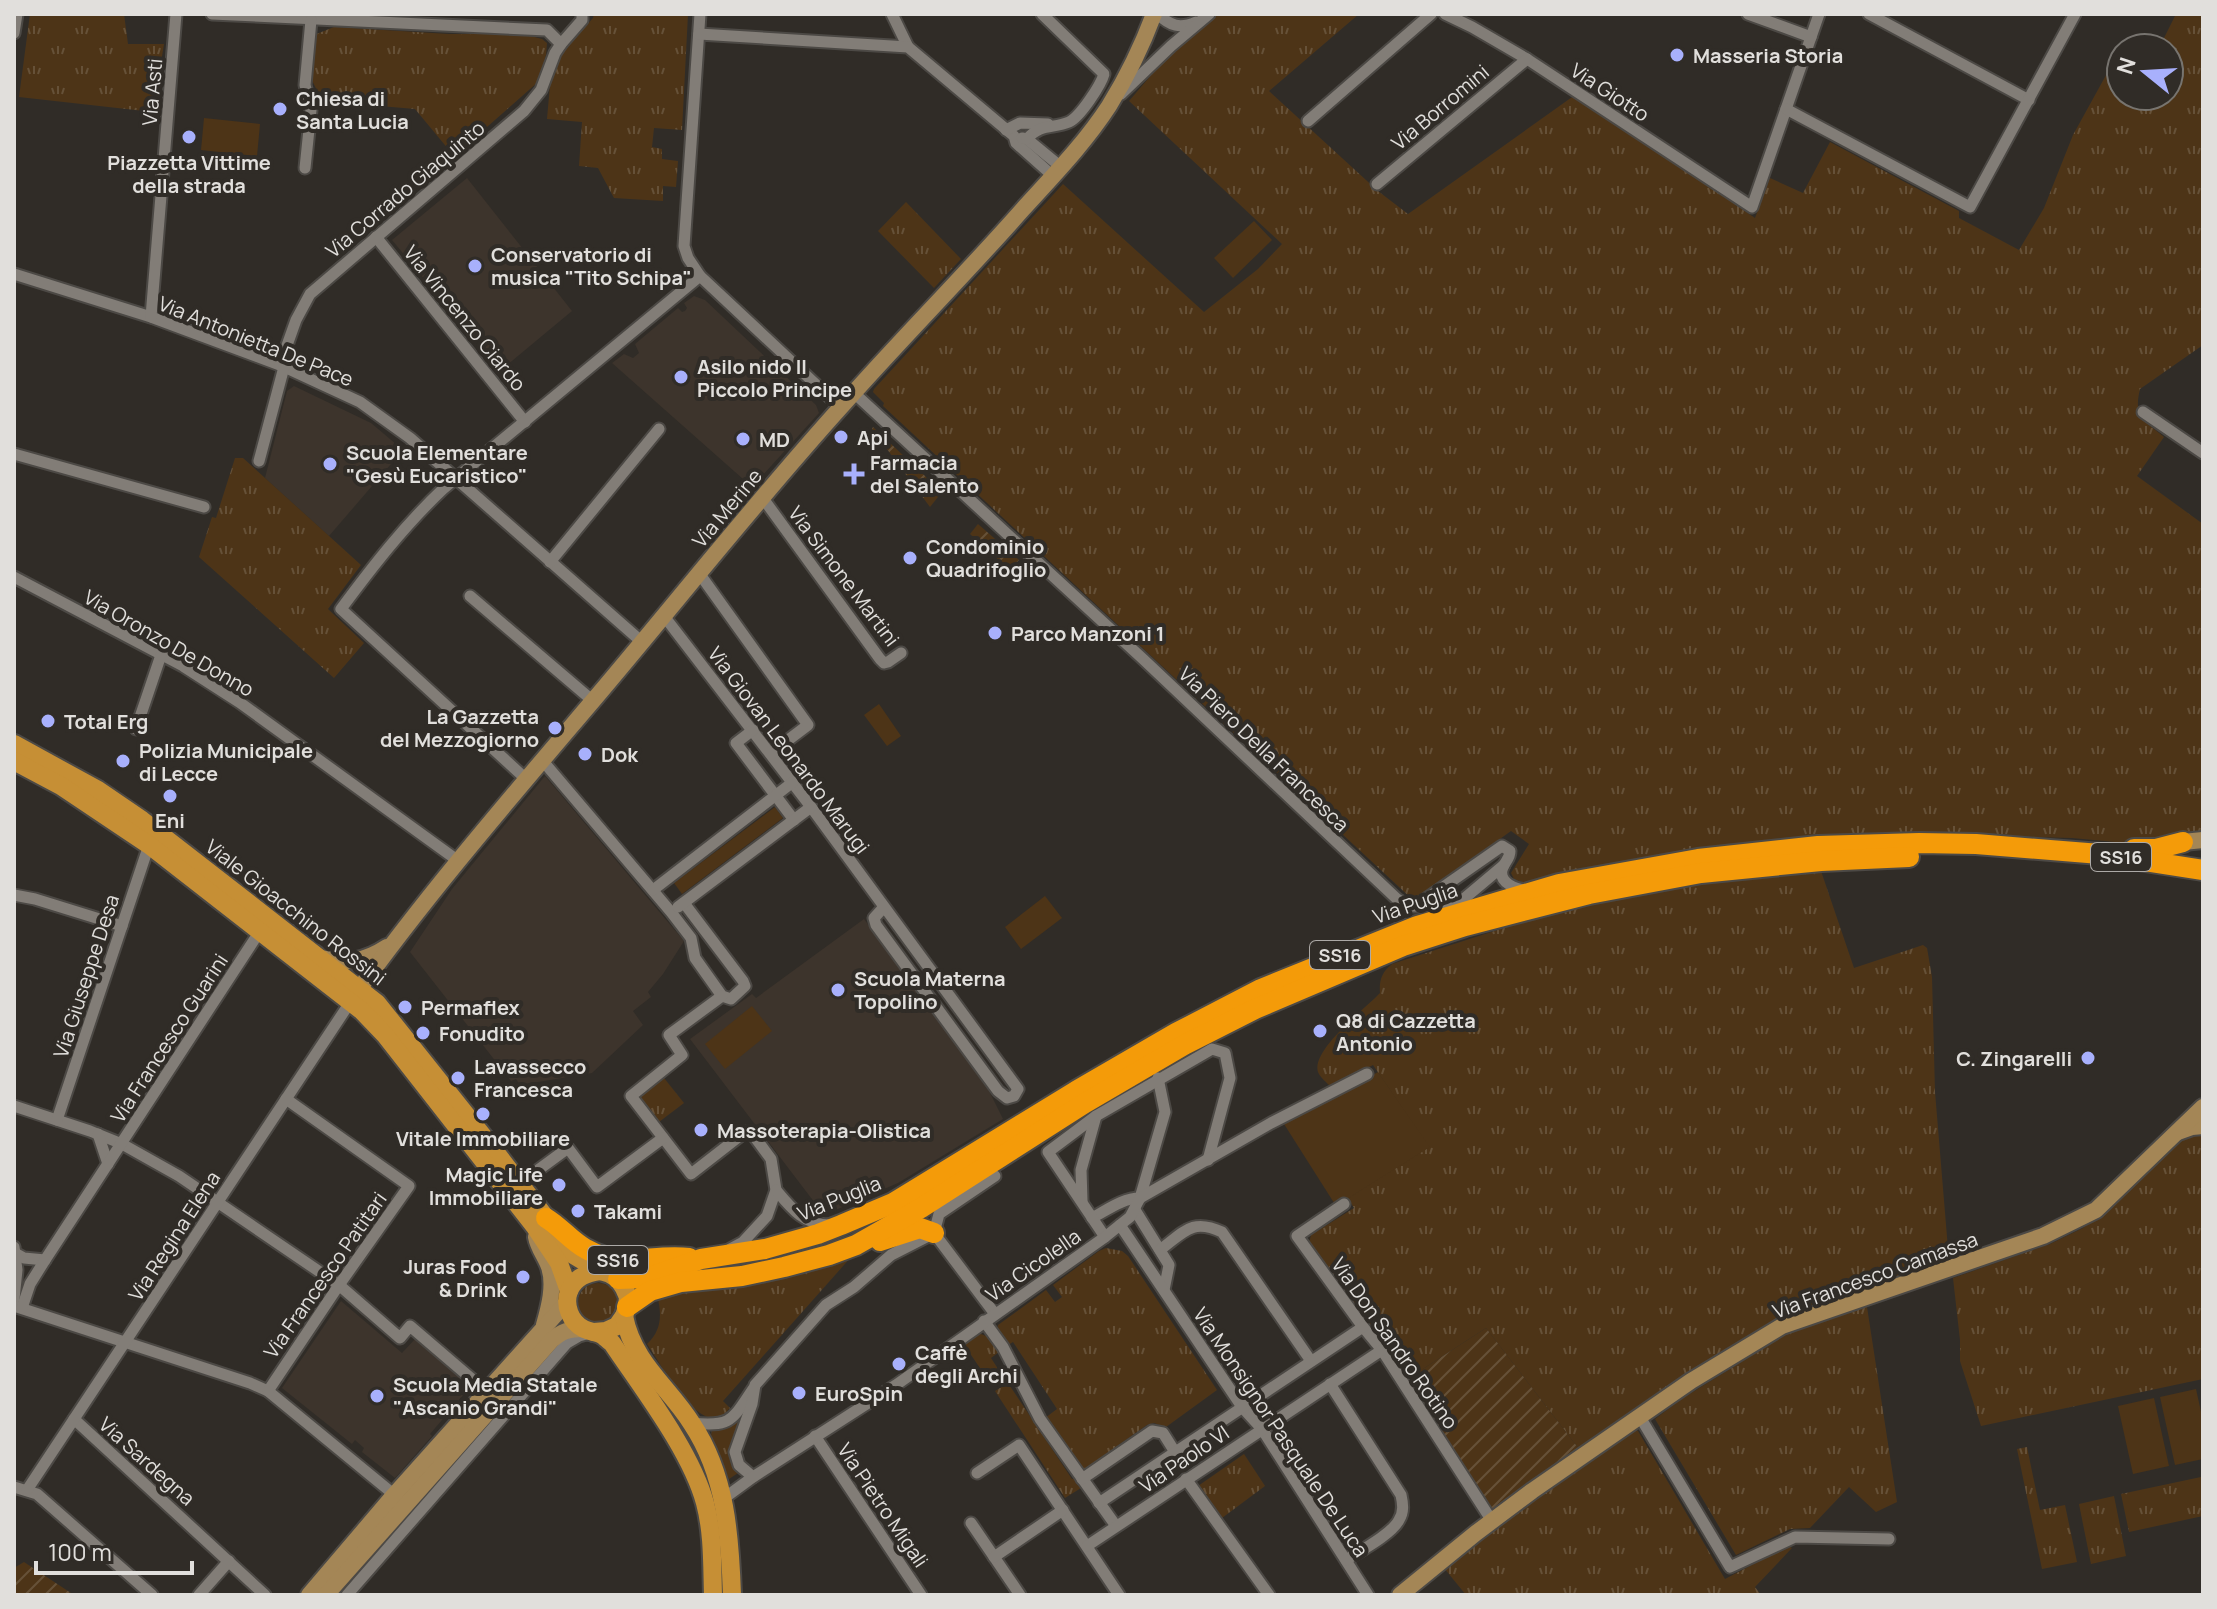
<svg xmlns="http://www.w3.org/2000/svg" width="2217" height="1609" viewBox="0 0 2217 1609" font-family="Manrope,sans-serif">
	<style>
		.built { fill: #3d342c }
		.grass { fill: url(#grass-tufts) }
		.park { fill: #4d3417 }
		.garden { fill: url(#garden-furrows) }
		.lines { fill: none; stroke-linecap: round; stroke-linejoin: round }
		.street-casing { stroke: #4c4945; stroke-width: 15 }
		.secondary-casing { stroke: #4c4945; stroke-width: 20 }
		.primary-casing { stroke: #4c4945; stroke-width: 22 }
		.highway-casing { stroke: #4c4945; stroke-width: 24 }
		.street { stroke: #827d77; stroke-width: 11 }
		.secondary { stroke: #a48656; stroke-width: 16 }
		.primary { stroke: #c68f35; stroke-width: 18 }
		.highway { stroke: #f49b09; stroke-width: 20 }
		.poi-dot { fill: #a8b0fc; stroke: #302c27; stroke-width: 3 }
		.labels { text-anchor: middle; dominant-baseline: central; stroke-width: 8; stroke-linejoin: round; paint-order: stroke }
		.shield { fill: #302c27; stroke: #aca9a6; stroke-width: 2 }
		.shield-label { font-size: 18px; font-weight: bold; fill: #e1dfdc }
		.poi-label { font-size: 20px; font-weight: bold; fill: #e1dfdc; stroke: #302c27; text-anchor: start }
		.street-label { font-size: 20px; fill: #e1dfdc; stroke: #302c27 }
	</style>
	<defs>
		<pattern id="grass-tufts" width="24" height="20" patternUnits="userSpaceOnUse" patternTransform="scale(2)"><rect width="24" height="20" fill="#4d3417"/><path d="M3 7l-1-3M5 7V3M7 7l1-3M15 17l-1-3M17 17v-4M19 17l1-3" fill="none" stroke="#665138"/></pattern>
		<pattern id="garden-furrows" width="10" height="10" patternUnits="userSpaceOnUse" patternTransform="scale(2)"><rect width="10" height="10" fill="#4d3417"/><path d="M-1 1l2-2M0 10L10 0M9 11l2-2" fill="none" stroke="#665138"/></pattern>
	</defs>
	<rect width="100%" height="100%" fill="#302c27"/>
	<g class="built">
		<polygon points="467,178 572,311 500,371 392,240"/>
		<polygon points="694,296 705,300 816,405 819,413 752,487 612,363 624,354 633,358 639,353 635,344 678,308 682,312 685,311 687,308 684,303"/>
		<polygon points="294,386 371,423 403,450 329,536 265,478 287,391"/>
		<polygon points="545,776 684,941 663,974 648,992 651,997 633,1011 643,1025 592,1073 520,1085 516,1079 511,1081 410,952 452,889"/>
		<polygon points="864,919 918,991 914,995 918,1000 922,997 985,1083 1003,1119 898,1183 824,1215 690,1039 752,994 756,998"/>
		<polygon points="341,1301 402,1353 416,1338 471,1386 430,1434 432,1436 395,1478 362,1452 364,1448 355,1440 352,1444 282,1388"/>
	</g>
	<g class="grass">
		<polygon points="30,14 124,14 128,44 164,44 153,112 19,97"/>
		<polygon points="594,14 688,14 682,130 654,128 652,147 662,149 662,159 678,161 676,187 663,186 663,201 614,198 598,168 579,166 582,122 547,119 550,85 561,54 593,18"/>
		<path d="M1215 14H1359L1269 91 1378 191 1408 214 1575 95 1755 218 1770 178 1803 193 1830 142 1959 211V218L2019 250 2044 208 2073 135 2121 48V96H2169V48H2159L2176 14H2203V345L2140 389C2133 418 2144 420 2164 437L2137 476 2203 524V833L2183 832 2148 845 2072 838 1953 835 1814 837 1671 853 1525 883 1514 879 1511 873 1529 844 1511 831 1414 901 883 406 884 403 873 392 874 389 1063 184 1204 312 1258 269 1282 244 1129 101 1171 52Z"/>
		<polygon points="334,27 449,34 523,34 542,39 547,43 546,55 538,82 454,156 415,109 322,101 310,76 314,35"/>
		<polygon points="906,202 961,259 934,288 878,231"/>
		<polygon points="235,458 243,458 361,565 328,609 364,643 334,678 199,557 212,517 216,518"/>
		<path d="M1821 871 1854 968 1923 945 1927 948 1932 977 1935 1092 1949 1261C1878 1285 1802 1304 1737 1343L1579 1449 1486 1328 1409 1378 1309 1243 1311 1235 1354 1208 1348 1198 1429 1147 1373 1065 1331 1087C1327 1083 1320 1077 1318 1072 1311 1050 1365 1009 1380 993 1379 980 1382 972 1392 964L1516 924 1523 919 1592 902 1730 879Z"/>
		<polygon points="664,1078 684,1103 659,1122 640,1097"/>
		<polygon points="2203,1132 2203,1379 1981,1426 1960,1361 1960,1340 1953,1278 2050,1244 2083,1228 2108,1210 2165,1153 2186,1136"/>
		<polygon points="1106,1248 1122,1251 1128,1256 1217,1390 1166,1427 1154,1423 1147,1425 1083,1470 1045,1418 1057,1409 1013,1342 1008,1345 997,1330 998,1325 1046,1290 1055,1302 1062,1297 1053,1285 1099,1251"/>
		<path d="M852 1256 723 1401 730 1408C725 1413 722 1418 714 1418 691 1419 660 1363 647 1344 662 1330 662 1314 657 1295Z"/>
		<circle cx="598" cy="1303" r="20"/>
		<polygon points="1867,1307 1897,1502 1876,1512 1849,1487 1810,1528 1790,1529 1736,1555 1655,1419 1683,1398 1787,1334"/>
		<polygon points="978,1333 989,1337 999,1352 991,1358 1002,1375 990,1383 963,1343"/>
		<polygon points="1008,1383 1072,1479 1075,1478 1081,1488 1065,1498 995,1391"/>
		<path d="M745 1406 731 1456V1465L738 1473 729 1479 711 1437 712 1429C732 1428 736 1423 745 1406Z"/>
		<polygon points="1635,1430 1638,1431 1725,1579 1788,1546 1792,1548 1755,1587 1761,1595 1466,1595 1444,1568 1536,1495"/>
		<polygon points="2027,1447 2040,1510 2065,1505 2077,1562 2042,1569 2017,1449"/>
		<polygon points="1244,1454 1265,1486 1222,1518 1198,1486"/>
		<polygon points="2201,1477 2203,1487 2203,1516 2129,1532 2121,1494"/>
		<polygon points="2114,1496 2126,1556 2091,1564 2079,1504"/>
	</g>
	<g class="park">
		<polygon points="204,118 260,124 257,156 201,150"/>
		<polygon points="1254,221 1272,240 1233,278 1214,258"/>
		<polygon points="879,704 901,736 887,746 864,715"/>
		<polygon points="775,807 783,818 682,894 674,883"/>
		<polygon points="1045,896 1062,918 1021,949 1005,927"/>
		<polygon points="752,1006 772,1031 725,1069 705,1044"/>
		<polygon points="1378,1072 1430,1147 1336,1206 1284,1124"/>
		<polygon points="2196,1389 2203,1421 2203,1459 2175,1465 2160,1397"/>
		<polygon points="2154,1398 2169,1466 2133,1474 2118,1406"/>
	</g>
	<g class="garden">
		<polygon points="873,427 942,492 930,507 872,429"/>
		<polygon points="978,524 1019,560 1010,570 970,534"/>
		<polygon points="1486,1328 1579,1449 1492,1511 1409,1378"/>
		<polygon points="24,1562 74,1595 14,1595 14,1568"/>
	</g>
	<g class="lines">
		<g class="street-casing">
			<g id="street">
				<polyline points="212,14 547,30 561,44 582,20 582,14"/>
				<polyline points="700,14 684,246 688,258 700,276 840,407"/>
				<polyline points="892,14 908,47"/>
				<path d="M1158 14C1170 26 1180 29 1196 22"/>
				<polyline points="1445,14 1472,27 1527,59 1752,207 1819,14"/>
				<polyline points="1748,14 1811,37"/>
				<polyline points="1869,14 2029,100"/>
				<polyline points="14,33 17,14"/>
				<polyline points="699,34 908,47 1014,136 1016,143 1053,176"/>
				<polyline points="1121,94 1171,46 1209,14"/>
				<polyline points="1786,109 1970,207 2075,14"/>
				<polyline points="1308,121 1431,14"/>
				<polyline points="1006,130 1020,123 1048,124"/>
				<polyline points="1022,138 1027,139 1061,167"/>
				<path d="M1027 139C1041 123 1053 129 1069 122 1080 117 1101 85 1104 74L1042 14"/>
				<polyline points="305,168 311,110 305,85 311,20"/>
				<polyline points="1377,184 1527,59"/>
				<polyline points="376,237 525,422"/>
				<polyline points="14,274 151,317 280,365 360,402 410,438 642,642"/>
				<polyline points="151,317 176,14"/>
				<polyline points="280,365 296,320 310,294 524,111 541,90 555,53 561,44"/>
				<path d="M853 392 1143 659 1397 899 1408 906H1416L1502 846 1510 851C1510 860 1504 861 1502 870 1499 883 1516 889 1525 890"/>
				<polyline points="2143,412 2203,453"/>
				<polyline points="14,454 204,507"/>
				<polyline points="259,461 284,367"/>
				<polyline points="762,497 880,659 884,663 888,662 901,653"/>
				<polyline points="550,562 659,429"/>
				<polyline points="699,573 808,725 771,753"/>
				<polyline points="14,577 183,666 239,702 457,860"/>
				<polyline points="470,596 593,701"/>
				<polyline points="664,616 811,807 1018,1089 1014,1096 1007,1098 998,1091 876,925 874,918 884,907"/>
				<polyline points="136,729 161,655"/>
				<polyline points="753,730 736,743 794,820"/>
				<polyline points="542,760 671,912 691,938 695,958 722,996 731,999 745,986 743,981 684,903"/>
				<path d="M526 779 341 609C373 566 404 526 443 489L700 276"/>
				<polyline points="653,890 793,782"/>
				<polyline points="14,895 35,899 122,926"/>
				<polyline points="678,907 811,807"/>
				<polyline points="1445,911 1466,897 1504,865"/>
				<polyline points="722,996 669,1035 682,1055 631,1096 691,1174 745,1132 751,1132 771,1159 776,1190 767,1216 743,1242 730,1249"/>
				<polyline points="14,1106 90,1131 122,1144 179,1176 339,1285 400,1338 410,1326 473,1380"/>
				<polyline points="57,1120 149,845"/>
				<polyline points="98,1134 108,1164"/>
				<polyline points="519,1184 568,1148 597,1187 663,1138"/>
				<path d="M776 1190C791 1208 804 1225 830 1225"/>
				<polyline points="1082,1201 1081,1170 1096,1116"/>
				<polyline points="1344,1204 1297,1236 1363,1327 1382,1350 1492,1521"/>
				<polyline points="1135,1210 1169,1265 1164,1290"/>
				<path d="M1092 1218C1107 1210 1123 1198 1140 1198L1165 1112 1158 1078"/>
				<polyline points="1120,1225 1242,1407 1262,1429 1368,1595"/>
				<polyline points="934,1233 995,1314"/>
				<polyline points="934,1233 939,1214 995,1176"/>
				<polyline points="1105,1237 1048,1152 1096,1116 1212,1049 1225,1053 1230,1078 1208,1160"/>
				<polyline points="14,1247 17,1270 14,1299"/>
				<path d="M1160 1250C1184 1232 1192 1218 1222 1232L1311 1361"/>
				<polyline points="15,1253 24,1258 45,1260"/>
				<polyline points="14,1306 250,1383 268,1391 397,1497"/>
				<polyline points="22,1308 30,1284 45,1260 260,931"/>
				<polyline points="984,1321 1003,1347 1040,1419 1116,1526"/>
				<path d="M1330 1384 1401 1495C1403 1504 1404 1512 1399 1520 1392 1534 1360 1551 1346 1560"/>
				<polyline points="268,1391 339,1285 409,1186 286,1099"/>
				<polyline points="1640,1417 1730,1567 1795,1537 1889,1539"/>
				<polyline points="74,1419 265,1595"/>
				<path d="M692 1423C732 1427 732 1420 753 1389"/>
				<polyline points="815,1436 921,1595"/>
				<polyline points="977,1473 1019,1445 1119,1595"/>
				<polyline points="753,1477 739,1465 735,1452 752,1404 755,1385 826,1305 854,1287 891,1255 934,1233"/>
				<polyline points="1082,1479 1152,1431 1163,1433 1175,1452"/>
				<polyline points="1186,1479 1269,1595"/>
				<polyline points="14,1487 37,1494 152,1595"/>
				<polyline points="27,1490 351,1001"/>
				<polyline points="723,1499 753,1477 896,1385 1105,1237 1130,1217 1140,1198 1271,1123 1367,1074"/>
				<polyline points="1099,1503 1363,1327"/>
				<polyline points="971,1523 1020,1595"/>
				<polyline points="1087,1546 1382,1350"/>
				<polyline points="994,1557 1063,1510"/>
				<polyline points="199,1595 229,1561"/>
				<polyline points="347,1595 567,1343 579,1336 590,1333"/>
			</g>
		</g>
		<g class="secondary-casing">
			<g id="secondary">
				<polyline points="2183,842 2203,840"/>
				<path d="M321 958C347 964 364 962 387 947"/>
				<path d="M352 999C428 893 513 795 597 696 679 599 757 500 841 407 900 340 964 276 1023 209 1053 176 1085 143 1109 106 1127 77 1142 46 1154 14"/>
				<polyline points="2178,1132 2192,1127 2203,1126"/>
				<path d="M536 1237C538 1248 545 1256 549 1267 555 1285 549 1307 544 1325"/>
				<polyline points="309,1595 394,1495 567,1302"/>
				<path d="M326 1595 552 1340C562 1331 569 1329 583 1329"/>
				<polyline points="1400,1595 1476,1533 1532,1491 1691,1381 1782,1326 2043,1236 2096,1210 2203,1107"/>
			</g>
		</g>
		<g class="primary-casing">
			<g id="primary">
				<polyline points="14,744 98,790 142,820 377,1003 491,1146 546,1218 558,1238 570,1253 600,1271 610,1274 618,1279 624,1288 628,1297 627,1307 624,1316 617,1326 606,1331 594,1332"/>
				<polyline points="14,761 61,786 149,845 362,1011 385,1035 535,1227 559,1263 569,1291"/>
				<path d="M600 1271C587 1273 575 1277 569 1291 564 1305 570 1322 584 1329 590 1332 597 1332 602 1335 604 1336 610 1342 612 1343 642 1388 691 1451 705 1503 713 1533 712 1564 713 1595"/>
				<path d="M624 1316C633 1363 669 1387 692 1424 726 1475 730 1536 732 1595"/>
			</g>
		</g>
		<g class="highway-casing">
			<g id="highway">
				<polyline points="2134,849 2156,849 2183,842"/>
				<path d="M546 1218C561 1227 571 1241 586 1249 623 1270 652 1253 689 1258"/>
				<polyline points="880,1241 920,1228 934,1233"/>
				<polyline points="618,1279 647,1278 701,1259 765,1249 818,1234 841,1225 893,1203 1076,1091 1176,1033 1261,989 1417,926 1559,884 1698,859 1818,846 1919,843 1976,844 2100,854 2203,870"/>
				<polyline points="627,1307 650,1291 681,1282 742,1276 784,1267 829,1255 856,1245 921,1208 1085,1103 1184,1045 1255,1009 1403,946 1465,926 1589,894 1701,873 1821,861 1909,857"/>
			</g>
		</g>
		<use href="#street" class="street"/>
		<use href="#secondary" class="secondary"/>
		<use href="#primary" class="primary"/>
		<use href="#highway" class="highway"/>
	</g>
	<g class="poi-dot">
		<circle cx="1677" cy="55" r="8"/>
		<circle cx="280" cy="109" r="8"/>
		<circle cx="189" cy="137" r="8"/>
		<circle cx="475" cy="266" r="8"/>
		<circle cx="681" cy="377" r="8"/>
		<circle cx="841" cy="437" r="8"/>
		<circle cx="743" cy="439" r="8"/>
		<circle cx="330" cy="464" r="8"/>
		<path d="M850 462h8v8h8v8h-8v8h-8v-8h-8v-8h8z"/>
		<circle cx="910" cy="558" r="8"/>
		<circle cx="995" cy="633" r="8"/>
		<circle cx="48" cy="721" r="8"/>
		<circle cx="555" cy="728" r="8"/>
		<circle cx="585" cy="754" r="8"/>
		<circle cx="123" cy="761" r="8"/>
		<circle cx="170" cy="796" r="8"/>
		<circle cx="838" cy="990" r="8"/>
		<circle cx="405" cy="1007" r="8"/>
		<circle cx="1320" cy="1031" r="8"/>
		<circle cx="423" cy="1033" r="8"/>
		<circle cx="2088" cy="1058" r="8"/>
		<circle cx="458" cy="1078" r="8"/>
		<circle cx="483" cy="1114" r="8"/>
		<circle cx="701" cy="1130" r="8"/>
		<circle cx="559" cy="1185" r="8"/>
		<circle cx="578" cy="1211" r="8"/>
		<circle cx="523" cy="1277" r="8"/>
		<circle cx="899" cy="1364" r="8"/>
		<circle cx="799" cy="1393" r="8"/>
		<circle cx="377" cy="1396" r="8"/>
	</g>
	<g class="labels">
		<g class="shield">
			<rect x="2091" y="843" width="60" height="28" rx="6"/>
			<rect x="1310" y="941" width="60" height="28" rx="6"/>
			<rect x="588" y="1246" width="60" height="28" rx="6"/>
		</g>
		<g class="shield-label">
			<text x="2121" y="857">SS16</text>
			<text x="1340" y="955">SS16</text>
			<text x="618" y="1260">SS16</text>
		</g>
		<g class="poi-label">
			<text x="1693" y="55">Masseria Storia</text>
			<text x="296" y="98">Chiesa di<tspan x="296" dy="23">Santa Lucia</tspan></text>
			<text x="189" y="162" text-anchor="middle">Piazzetta Vittime<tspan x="189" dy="23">della strada</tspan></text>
			<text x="491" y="254">Conservatorio di<tspan x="491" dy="23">musica "Tito Schipa"</tspan></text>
			<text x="697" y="366">Asilo nido Il<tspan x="697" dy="23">Piccolo Principe</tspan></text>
			<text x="857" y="437">Api</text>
			<text x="759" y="439">MD</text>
			<text x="346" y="452">Scuola Elementare<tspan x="346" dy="23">"Gesù Eucaristico"</tspan></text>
			<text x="870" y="462">Farmacia<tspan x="870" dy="23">del Salento</tspan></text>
			<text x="926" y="546">Condominio<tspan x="926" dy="23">Quadrifoglio</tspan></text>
			<text x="1011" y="633">Parco Manzoni 1</text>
			<text x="539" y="716" text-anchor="end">La Gazzetta<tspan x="539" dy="23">del Mezzogiorno</tspan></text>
			<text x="64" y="721">Total Erg</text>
			<text x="139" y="750">Polizia Municipale<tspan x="139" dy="23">di Lecce</tspan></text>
			<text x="601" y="754">Dok</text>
			<text x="170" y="820" text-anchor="middle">Eni</text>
			<text x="854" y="978">Scuola Materna<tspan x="854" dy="23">Topolino</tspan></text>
			<text x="421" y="1007">Permaflex</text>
			<text x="1336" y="1020">Q8 di Cazzetta<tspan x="1336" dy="23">Antonio</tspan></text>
			<text x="439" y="1033">Fonudito</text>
			<text x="2072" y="1058" text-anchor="end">C. Zingarelli</text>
			<text x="474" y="1066">Lavassecco<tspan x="474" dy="23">Francesca</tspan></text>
			<text x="717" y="1130">Massoterapia-Olistica</text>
			<text x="483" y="1138" text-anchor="middle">Vitale Immobiliare</text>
			<text x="543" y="1174" text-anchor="end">Magic Life<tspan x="543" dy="23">Immobiliare</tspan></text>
			<text x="594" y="1211">Takami</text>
			<text x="507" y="1266" text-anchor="end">Juras Food<tspan x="507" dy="23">&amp; Drink</tspan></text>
			<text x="915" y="1352">Caffè<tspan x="915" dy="23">degli Archi</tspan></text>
			<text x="393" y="1384">Scuola Media Statale<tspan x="393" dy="23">"Ascanio Grandi"</tspan></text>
			<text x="815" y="1393">EuroSpin</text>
		</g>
		<g class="street-label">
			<text transform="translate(152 92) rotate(-85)">Via Asti</text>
			<text transform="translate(1610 92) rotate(33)">Via Giotto</text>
			<text transform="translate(1440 107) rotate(-40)">Via Borromini</text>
			<text transform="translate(405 189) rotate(-40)">Via Corrado Giaquinto</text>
			<text transform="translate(465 318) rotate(51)">Via Vincenzo Ciardo</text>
			<text transform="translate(256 341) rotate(22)">Via Antonietta De Pace</text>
			<text transform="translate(727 508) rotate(-50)">Via Merine</text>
			<text transform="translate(844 576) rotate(53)">Via Simone Martini</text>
			<text transform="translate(169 643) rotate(30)">Via Oronzo De Donno</text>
			<text transform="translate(1264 749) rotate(44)">Via Piero Della Francesca</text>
			<text transform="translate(789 750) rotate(53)">Via Giovan Leonardo Marugi</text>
			<text transform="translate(1415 903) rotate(-19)">Via Puglia</text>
			<text transform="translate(296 912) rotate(38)">Viale Gioacchino Rossini</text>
			<text transform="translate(86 976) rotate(-72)">Via Giuseppe Desa</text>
			<text transform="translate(169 1038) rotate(-57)">Via Francesco Guarini</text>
			<text transform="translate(839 1198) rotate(-22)">Via Puglia</text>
			<text transform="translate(174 1236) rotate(-57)">Via Regina Elena</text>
			<text transform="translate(1033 1265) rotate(-35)">Via Cicolella</text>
			<text transform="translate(325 1275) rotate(-55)">Via Francesco Patitari</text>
			<text transform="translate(1875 1275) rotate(-20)">Via Francesco Camassa</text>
			<text transform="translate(1395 1343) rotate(55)">Via Don Sandro Rotino</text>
			<text transform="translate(1281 1432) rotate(56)">Via Monsignor Pasquale De Luca</text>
			<text transform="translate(1184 1459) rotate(-34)">Via Paolo VI</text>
			<text transform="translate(147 1461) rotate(42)">Via Sardegna</text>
			<text transform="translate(883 1505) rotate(56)">Via Pietro Migali</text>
		</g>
	</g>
	<rect width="2217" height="1609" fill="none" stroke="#e1dfdc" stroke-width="32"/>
	<g transform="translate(2145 72) rotate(288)"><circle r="38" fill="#302c27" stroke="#77746f" stroke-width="2"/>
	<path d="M0-6L14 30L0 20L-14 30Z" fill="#a8b0fc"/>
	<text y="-12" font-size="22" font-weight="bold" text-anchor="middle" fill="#e1dfdc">N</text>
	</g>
	<path d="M36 1561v12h156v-12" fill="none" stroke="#e1dfdc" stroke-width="4"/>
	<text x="48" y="1561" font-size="24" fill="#e1dfdc" stroke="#302c27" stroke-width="6" paint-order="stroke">100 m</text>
</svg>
